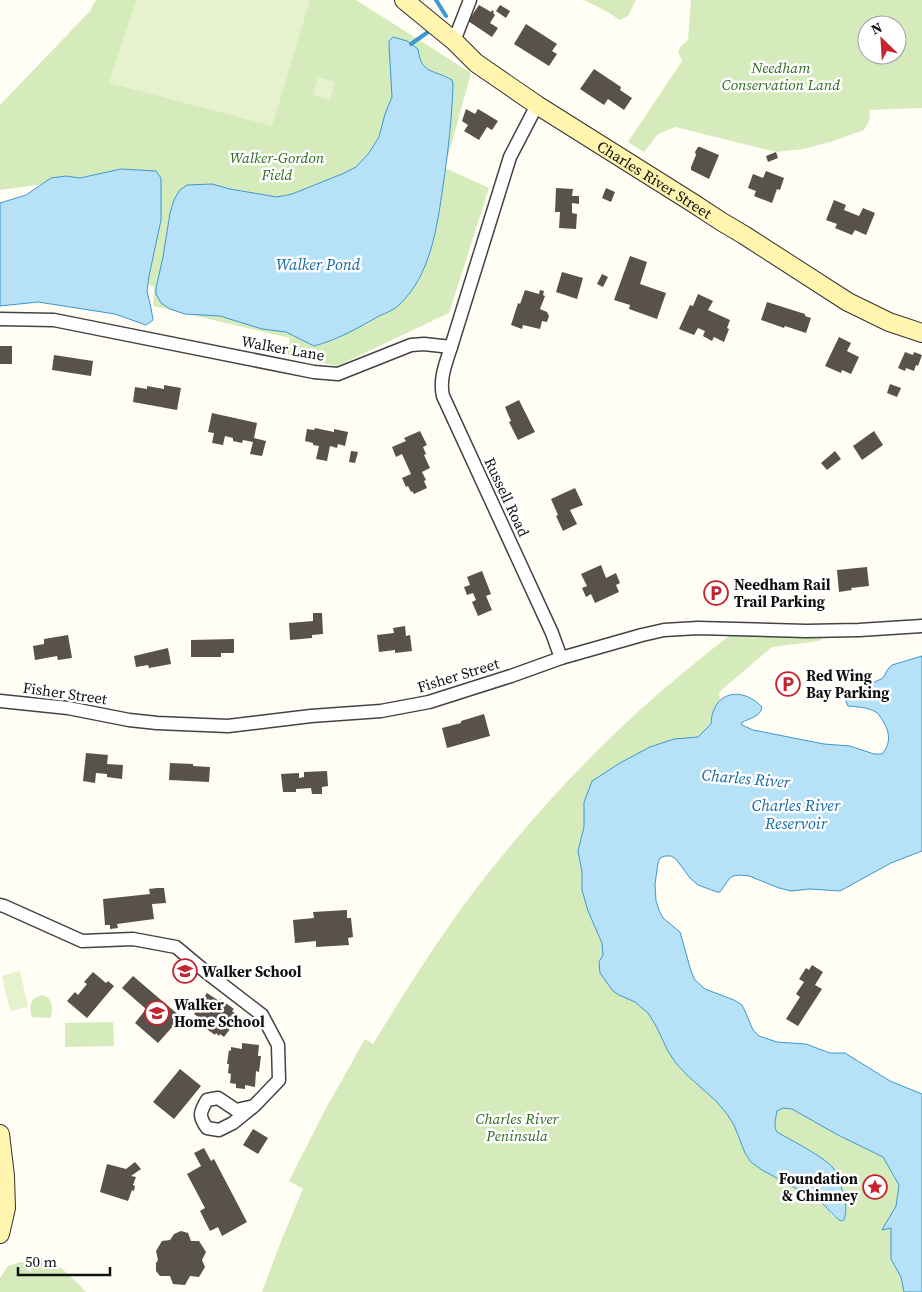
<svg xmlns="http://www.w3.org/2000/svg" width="922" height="1292" viewBox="0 0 922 1292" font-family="'Source Serif 4',serif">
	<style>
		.green { fill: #d5ebbb; fill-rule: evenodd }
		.pitch { fill: #e6f2ce }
		.water { fill: #b7e1f7; stroke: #3c98d0 }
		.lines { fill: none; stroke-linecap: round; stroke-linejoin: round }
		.stream { stroke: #3c98d0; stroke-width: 4 }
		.building { fill: #59514c }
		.street-casing { stroke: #434343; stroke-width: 15 }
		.secondary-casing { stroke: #323232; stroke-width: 20 }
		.street { stroke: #fff; stroke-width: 12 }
		.secondary { stroke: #fff5af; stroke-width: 18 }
		.labels { text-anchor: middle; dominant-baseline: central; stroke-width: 5; stroke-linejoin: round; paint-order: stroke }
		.park-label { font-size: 15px; font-style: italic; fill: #2f6b1e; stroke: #fff }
		.street-label { font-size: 15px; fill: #101010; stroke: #fff }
		.poi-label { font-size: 15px; font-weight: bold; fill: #101010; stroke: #fff; text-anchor: start }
		.water-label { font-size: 16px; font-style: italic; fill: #156aa6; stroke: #fff }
	</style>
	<rect width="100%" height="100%" fill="#fffdf4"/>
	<g class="green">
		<polygon points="96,0 356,0 471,73 445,168 489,188 449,313 337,366 287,355 290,338 153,306 154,287 22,238 52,183 0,190 0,105 90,11"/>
		<polygon points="584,0 636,0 628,16 620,20 606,11"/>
		<path d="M691 0H922V108L869 110 870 115 869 121 864 130 830 142 803 149 776 152 675 127 658 134 644 152 628 142 682 61 678 52 681 46 688 40ZM867 25H897V55H867Z"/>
		<path d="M734 632 829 633 819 641 772 647 719 692 720 700C713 708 711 714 711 724L698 738 674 739 620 763 584 815V827L578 850 582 872V890L588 911 602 943 603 955 609 984 613 991 619 995 635 1002 648 1013 655 1024 668 1051 675 1062 687 1075 717 1102 727 1114 734 1125 745 1153 751 1162 762 1170 819 1201 825 1205 833 1217 844 1220C845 1217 846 1215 846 1212 848 1204 838 1175 833 1168 826 1158 789 1139 777 1132 773 1126 776 1118 777 1111L783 1108 792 1109 838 1135 883 1157 899 1184 896 1206 882 1230 891 1228V1259L901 1277 904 1292H262L281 1241 303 1189 289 1181 324 1112 365 1039 373 1044C410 984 449 921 494 866 539 810 588 757 641 709 671 682 702 657 734 632Z"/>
		<path d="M42 995C53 998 53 1008 51 1017L49 1018 32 1017C30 1012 29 1002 35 998 37 997 40 996 42 995Z"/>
		<polygon points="113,1022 114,1046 65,1047 65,1023"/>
		<path d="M33 1258C54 1256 72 1278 86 1292H0V1278L8 1266Z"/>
	</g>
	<g class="pitch">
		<polygon points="136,0 310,0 272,126 109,83"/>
		<polygon points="318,77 335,82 330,100 313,95"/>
		<polygon points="20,971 28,1007 10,1011 2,976"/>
	</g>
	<g class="water">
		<path d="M393 37 407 41 418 49C421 75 434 69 452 80L453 84C452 119 448 152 443 186 437 227 431 275 399 305 394 310 386 313 379 316 358 328 337 340 314 346L286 332 262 329 220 316 185 314 170 309 161 303 156 294V288L163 257 170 213 174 200 179 191 187 185 212 184 230 189 277 197 292 194 342 174 356 167 369 153 379 137 385 114 392 97 389 45V41Z"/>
		<polygon points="121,169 156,171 161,178 161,220 149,276 147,291 151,308 153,320 146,325 115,314 38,302 0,306 0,203 26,195 51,178 66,176 80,178"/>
		<path d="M922 656V851L891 863 840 891 810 889 791 891 779 888 749 876 740 875 733 876 729 879 720 892H717L698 885 690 878 676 859 671 856H665L660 858 658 863 655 884 656 901 659 910 663 918 680 932 691 971 695 980 705 989 734 1000 742 1005 745 1011 753 1030 759 1036 777 1042 806 1044 830 1053H845L890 1081 922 1094V1292H904L901 1277 891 1259V1228L882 1230 896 1206 899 1185 883 1157 838 1135 792 1109 783 1108 777 1111C776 1118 773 1126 777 1132 789 1139 826 1158 833 1168 838 1174 841 1186 843 1193 846 1203 847 1210 844 1220L841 1221C831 1215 828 1207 819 1201L762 1170 751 1162 745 1153 734 1125 727 1114 717 1102 687 1075 675 1062 668 1051 655 1024 648 1013 635 1002 619 995 613 991 600 973 599 962 603 955 602 943 588 911 582 890V872L578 851 584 827V802L592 781 620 763 650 747 674 739 698 737 711 724C712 692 741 685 762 707 761 717 749 718 741 723L742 725 753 730 824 744 850 746 874 754H882C891 744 890 732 883 721 881 718 879 714 876 712 867 707 858 707 848 706L844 696 846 693 860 689 883 678 888 669 892 665Z"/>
	</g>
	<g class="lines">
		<g class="stream">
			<polyline points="436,0 446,16"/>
			<polyline points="411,44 428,32"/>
		</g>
	</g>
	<g class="building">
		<polygon points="479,5 491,12 492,10 494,12 493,13 495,15 490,23 498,28 492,37 468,21"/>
		<polygon points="500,5 510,11 506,18 496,11"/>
		<polygon points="526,24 557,44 552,51 557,54 549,66 514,44"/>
		<polygon points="594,69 621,87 620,90 632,98 624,110 608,99 604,105 580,89"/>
		<polygon points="466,109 475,114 478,109 498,121 492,130 487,127 479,140 464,131 468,125 462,121"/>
		<polygon points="698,147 700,147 719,155 709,179 691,170 691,167 696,155 695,152"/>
		<polygon points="776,152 778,158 768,162 766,156"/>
		<polygon points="766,171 784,178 780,190 777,189 772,203 754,196 756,191 748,188 753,174 763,178"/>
		<polygon points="556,188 573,189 572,196 579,196 579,204 572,203 572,213 577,214 576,229 559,228 560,212 555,212"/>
		<polygon points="606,188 615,192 611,202 602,198"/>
		<polygon points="834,200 846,205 844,210 859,216 863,208 875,213 866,235 855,230 852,235 835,228 837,224 826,220"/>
		<polygon points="630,256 647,262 640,284 666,293 657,319 629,309 630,305 614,300"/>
		<polygon points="562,272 583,278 577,299 556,292"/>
		<polygon points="602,274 608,277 603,287 597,284"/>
		<polygon points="525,290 539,294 540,290 544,291 543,295 545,296 540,309 547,312 549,316 547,322 542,321 540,329 523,325 522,329 511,325 518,303 520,304"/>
		<polygon points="698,294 713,301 708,310 730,320 727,328 729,329 724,342 714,337 712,341 703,336 705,331 698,328 694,335 679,329 690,305 693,306"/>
		<polygon points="767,302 805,314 805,316 811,318 806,333 785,326 784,328 761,320"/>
		<polygon points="839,337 851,343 847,351 859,357 851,374 842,370 841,373 825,366"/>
		<rect x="0" y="346" width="12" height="18"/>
		<polygon points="905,352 913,355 914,352 922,355 918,366 916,365 914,371 906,368 905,371 898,368"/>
		<polygon points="54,355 93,361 91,376 52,370"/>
		<polygon points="890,384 901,388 897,397 887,393"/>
		<polygon points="164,385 181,388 177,410 133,402 135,387 147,389 147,386 164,389"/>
		<polygon points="519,400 535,432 518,440 509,422 511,421 505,407"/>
		<polygon points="212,413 257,423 254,438 266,441 262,456 250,454 253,442 243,440 242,443 233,441 233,438 225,436 223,445 212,443 214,433 208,432"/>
		<polygon points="315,428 334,432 334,429 348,432 345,446 338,444 337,448 330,446 327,461 316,459 319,446 313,445 313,443 305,441 307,429 314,430"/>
		<polygon points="420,431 427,445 423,447 426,454 424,455 430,468 422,472 426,480 424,481 427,488 414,494 412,491 411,492 408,486 406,487 402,478 411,474 402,454 396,457 392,447 406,441 404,438"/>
		<polygon points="874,431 883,445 862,460 853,446"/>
		<polygon points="351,451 358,452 355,463 349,462"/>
		<polygon points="835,451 841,459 827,470 821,463"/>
		<polygon points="575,488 583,505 570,510 577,524 563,531 556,516 558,515 551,499"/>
		<polygon points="601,565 606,578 616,573 620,583 616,585 619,592 595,603 591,594 586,597 582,588 587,586 581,574"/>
		<polygon points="867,567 869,586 851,588 852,590 839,592 837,570"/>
		<polygon points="482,571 491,594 486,596 492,610 478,616 472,602 476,600 473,593 467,595 464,587 470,585 467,577"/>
		<polygon points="313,613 322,613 323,634 312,635 312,638 290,640 289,623 313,621"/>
		<polygon points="405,626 406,636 410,635 412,651 395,653 395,650 379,652 377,635 394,633 393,628"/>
		<polygon points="68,635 72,658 58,660 57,656 35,660 33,646 44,644 44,639"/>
		<polygon points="234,639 234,653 221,653 221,657 191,657 191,640"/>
		<polygon points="168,648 171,664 149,668 148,665 136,667 134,656"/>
		<polygon points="484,714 490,736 447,748 442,728 461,723 461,721"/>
		<polygon points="86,753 108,755 107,764 123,765 122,779 107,777 107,774 96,773 95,783 83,781"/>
		<polygon points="170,763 193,764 193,766 210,767 209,782 169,780"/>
		<polygon points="327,771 328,786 322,787 322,794 312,794 311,788 296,789 296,792 283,792 281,774 299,773 299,778 304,777 304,772"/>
		<polygon points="157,888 164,888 166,903 152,904 154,919 117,924 118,928 110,929 110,925 105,925 103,899 150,894 149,889"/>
		<polygon points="347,910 347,918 351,918 353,937 348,938 349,945 316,947 316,941 295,943 293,920 314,918 313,912"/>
		<polygon points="812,965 823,972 815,985 822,989 798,1026 786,1019 800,997 796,994 804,982 799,979 806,968 809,970"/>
		<polygon points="93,972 106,983 108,981 114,986 87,1018 67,1001 75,992 78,995 87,984 84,982"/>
		<polygon points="133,976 181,1017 158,1043 135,1023 146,1009 122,988"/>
		<polygon points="207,993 219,1001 220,999 234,1009 232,1011 239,1017 224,1037 220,1034 219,1036 216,1033 215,1035 204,1027 206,1026 198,1020 200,1018 194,1014 198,1008 194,1005 199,998 202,1000"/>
		<polygon points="242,1043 259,1045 258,1056 261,1056 259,1072 256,1071 255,1087 245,1085 245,1089 236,1088 236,1084 230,1083 231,1074 228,1073 229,1064 227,1064 229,1050 231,1051 231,1047 242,1049"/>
		<polygon points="180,1069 201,1086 174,1119 153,1102"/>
		<polygon points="253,1129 268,1138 258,1154 243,1145"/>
		<polygon points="204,1148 211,1161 214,1159 247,1222 222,1236 218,1227 210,1231 200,1211 205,1208 187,1174 201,1166 194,1153"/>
		<polygon points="135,1162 141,1169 131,1176 136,1177 133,1185 135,1186 134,1191 132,1190 128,1201 100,1192 107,1164 126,1169"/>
		<polygon points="181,1231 188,1233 191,1241 199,1241 206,1252 202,1260 205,1267 199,1277 190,1276 185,1285 173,1284 170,1276 160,1276 156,1271 156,1263 158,1260 156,1251 162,1241 170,1240 174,1234"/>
	</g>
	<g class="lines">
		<g class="street-casing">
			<g id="street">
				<polyline points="454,41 470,0"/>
				<polyline points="0,319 54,320 314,372 338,374 411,345 424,344 451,347 510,157 537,105"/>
				<path d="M451 347C446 363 439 379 443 396L552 633 561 658"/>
				<polyline points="0,701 68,708 129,720 157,723 228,726 311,716 381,711 429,702 511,676 561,658 642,635 664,630 698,628 806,631 859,630 922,626"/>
				<path d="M0 905 4 906 82 941 133 939 176 947 206 972 262 1015 278 1045 279 1080 254 1106 236 1110 218 1098 207 1100C200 1112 198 1116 207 1128L219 1130 233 1123 254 1106"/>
			</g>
		</g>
		<g class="secondary-casing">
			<g id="secondary">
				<path id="s1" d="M404 0 454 41 476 63 537 105 693 203 722 222 744 235 848 302 889 322 922 333"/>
				<polyline points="0,1134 5,1176 6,1208 0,1234"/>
			</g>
		</g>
		<use href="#street" class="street"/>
		<use href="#secondary" class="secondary"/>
	</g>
	<defs>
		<g id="parking-ring" transform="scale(1.25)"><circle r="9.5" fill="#fff" stroke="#c4242f" stroke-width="1.5"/><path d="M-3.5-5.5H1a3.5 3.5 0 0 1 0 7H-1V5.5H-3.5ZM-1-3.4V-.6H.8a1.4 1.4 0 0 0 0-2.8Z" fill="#c4242f"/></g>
		<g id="school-ring" transform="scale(1.25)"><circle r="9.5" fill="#fff" stroke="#c4242f" stroke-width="1.5"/><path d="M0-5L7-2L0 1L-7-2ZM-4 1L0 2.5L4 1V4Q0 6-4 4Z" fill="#c4242f"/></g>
		<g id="sight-ring" transform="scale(1.25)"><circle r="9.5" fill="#fff" stroke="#c4242f" stroke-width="1.5"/><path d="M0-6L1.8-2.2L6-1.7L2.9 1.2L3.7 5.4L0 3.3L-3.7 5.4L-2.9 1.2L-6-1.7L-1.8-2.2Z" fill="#c4242f"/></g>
	</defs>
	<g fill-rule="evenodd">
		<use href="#parking-ring" x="716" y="593"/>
		<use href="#parking-ring" x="788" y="684"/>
		<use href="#school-ring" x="185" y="971"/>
		<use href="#school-ring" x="157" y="1013"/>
		<use href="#sight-ring" x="875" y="1187"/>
	</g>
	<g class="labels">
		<g class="park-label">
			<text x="781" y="67">Needham<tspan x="781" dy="17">Conservation Land</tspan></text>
			<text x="277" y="157">Walker-Gordon<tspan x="277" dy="17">Field</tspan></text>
			<text x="517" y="1118">Charles River<tspan x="517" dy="17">Peninsula</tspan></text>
		</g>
		<g class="street-label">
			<text stroke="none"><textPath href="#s1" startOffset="309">Charles River Street</textPath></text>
			<text transform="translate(283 348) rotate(10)">Walker Lane</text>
			<text transform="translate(507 497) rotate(65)">Russell Road</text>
			<text transform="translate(458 675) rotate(-17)">Fisher Street</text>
			<text transform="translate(65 693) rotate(8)">Fisher Street</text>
		</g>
		<g class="poi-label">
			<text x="734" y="584">Needham Rail<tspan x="734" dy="17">Trail Parking</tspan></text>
			<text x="806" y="675">Red Wing<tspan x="806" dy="17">Bay Parking</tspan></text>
			<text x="202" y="971">Walker School</text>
			<text x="174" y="1004">Walker<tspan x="174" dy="17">Home School</tspan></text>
			<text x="858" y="1178" text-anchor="end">Foundation<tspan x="858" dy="17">&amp; Chimney</tspan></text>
		</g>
		<g class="water-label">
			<text x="318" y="264">Walker Pond</text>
			<text transform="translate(746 778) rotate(5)">Charles River</text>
			<text x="796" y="805">Charles River<tspan x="796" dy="18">Reservoir</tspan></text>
		</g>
	</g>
	<g transform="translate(882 40) rotate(335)"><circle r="24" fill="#ffffff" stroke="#9f9f9f"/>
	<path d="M0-4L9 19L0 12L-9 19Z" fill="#c4242f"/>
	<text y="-8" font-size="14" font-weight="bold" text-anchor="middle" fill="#101010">N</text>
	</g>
	<path d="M18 1267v8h92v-8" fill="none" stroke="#101010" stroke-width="2.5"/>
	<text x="25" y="1267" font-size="15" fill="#101010" stroke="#ffffff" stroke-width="4" paint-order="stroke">50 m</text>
</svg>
